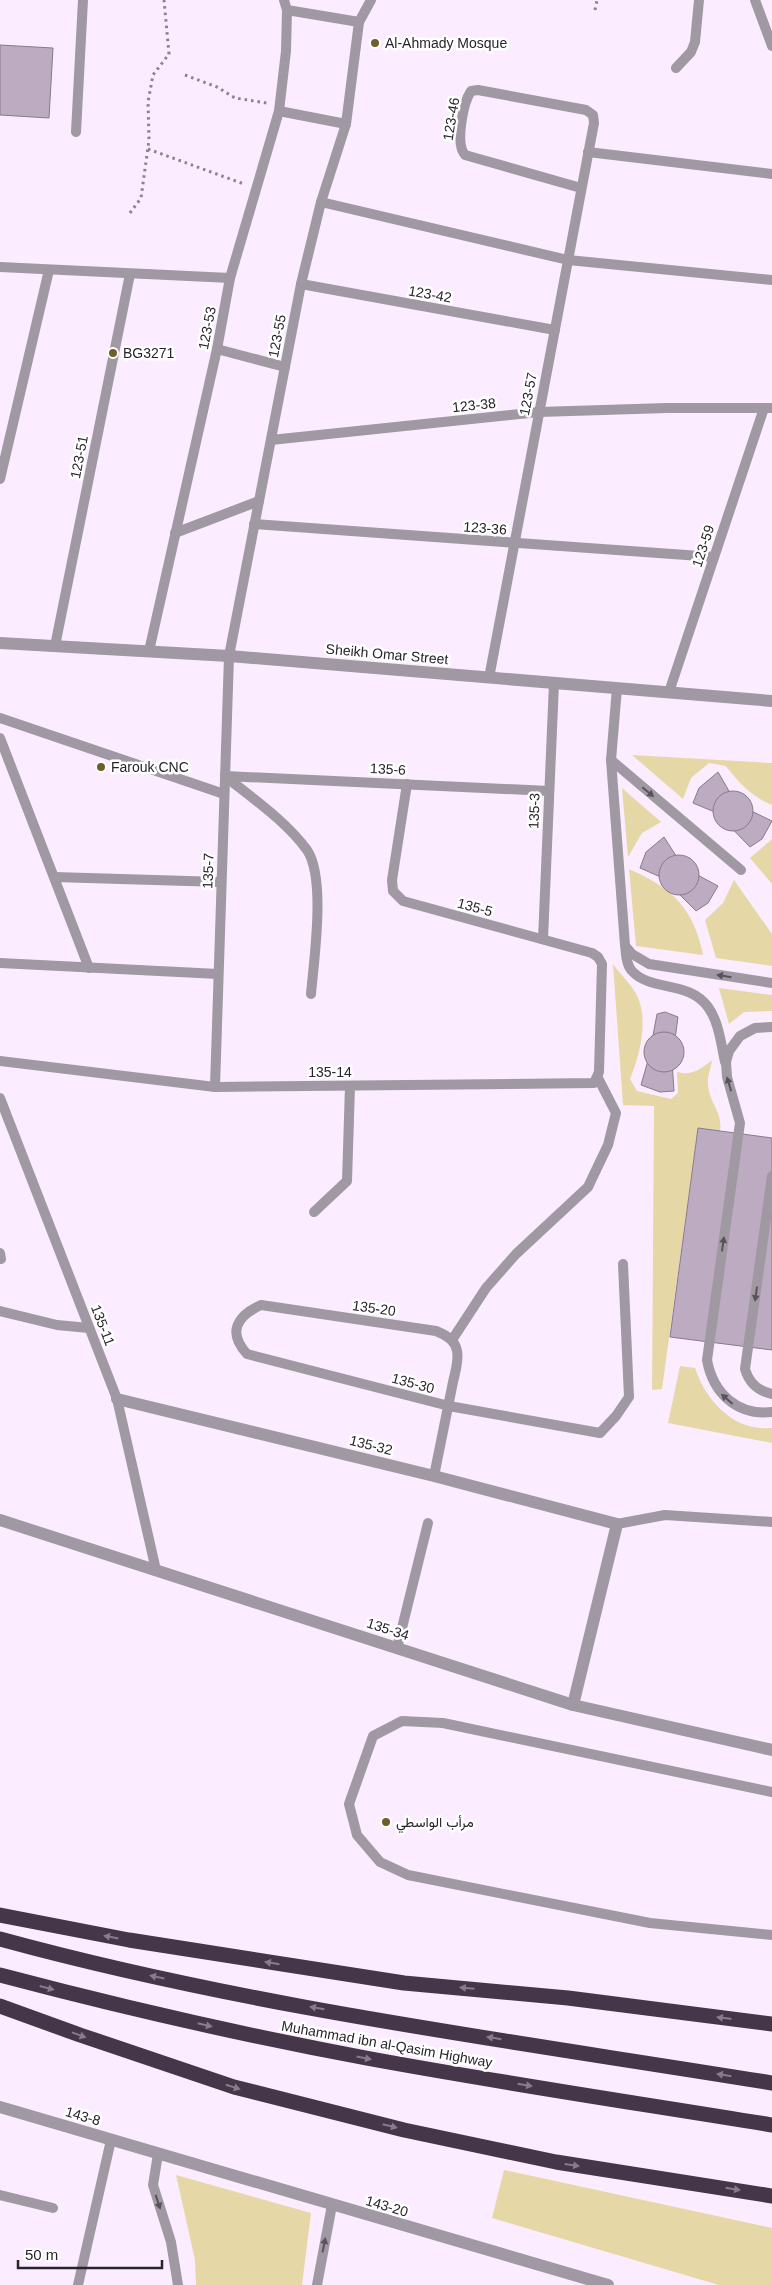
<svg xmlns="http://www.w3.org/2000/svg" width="772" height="2285" viewBox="0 0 772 2285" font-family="Arial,Vazirmatn,sans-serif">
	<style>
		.green { fill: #e6d7a6 }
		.building { fill: #bdacc1; stroke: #89798d }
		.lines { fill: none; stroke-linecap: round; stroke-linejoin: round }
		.path { stroke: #8b828e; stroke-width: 3; stroke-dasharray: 2.5 4; stroke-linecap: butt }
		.service { stroke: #a098a2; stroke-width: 10 }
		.minor { stroke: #a098a2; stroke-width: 12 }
		.tertiary { stroke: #a098a2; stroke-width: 12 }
		.motorway { stroke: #453749; stroke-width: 15 }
		.oneway { fill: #59525b }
		.oneway2 { fill: #867d89 }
		.poi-dot { fill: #6d5e2c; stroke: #fff; stroke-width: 2 }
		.labels { text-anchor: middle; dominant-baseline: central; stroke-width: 5; stroke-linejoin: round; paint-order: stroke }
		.poi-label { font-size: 14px; fill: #29232b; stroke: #fff; text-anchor: start }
		.street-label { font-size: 14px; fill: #29232b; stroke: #fff }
	</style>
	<rect width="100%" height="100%" fill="#fbedff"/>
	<g class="green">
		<path d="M632 755 772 763V805C752 797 739 783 726 766L709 763 691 778 683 799Z"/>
		<polygon points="622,788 661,822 642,833 628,857"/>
		<polygon points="772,839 772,884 750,858"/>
		<path d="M629 869C672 888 693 907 703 955L636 946Z"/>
		<polygon points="734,880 772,934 772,966 716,958 705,920 723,903"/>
		<path d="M613 964C620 974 629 982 635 992 650 1016 640 1055 630 1079L637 1091 671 1099 678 1093 677 1072C692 1076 701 1069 712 1060 711 1067 707 1077 708 1084 709 1103 723 1112 720 1131L698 1128 662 1389 652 1390 654 1106 623 1105Z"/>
		<polygon points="719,988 772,995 772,1011 744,1012 729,1024"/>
		<path d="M680 1366 695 1368C706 1401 734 1432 772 1428V1443L668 1423Z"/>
		<polygon points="504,2170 772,2228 772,2285 719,2285 492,2218"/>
		<polygon points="176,2175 311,2213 302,2285 196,2285 195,2260"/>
	</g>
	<g class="building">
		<polygon points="0,45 53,48 49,118 0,115"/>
		<polygon points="718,772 733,798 745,808 772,821 762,839 750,847 717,813 693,803 699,788"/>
		<circle cx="733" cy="811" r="20"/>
		<polygon points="664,837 680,862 692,872 718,886 708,903 696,911 663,878 640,868 646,852"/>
		<circle cx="679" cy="875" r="20"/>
		<polygon points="665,1012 678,1017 672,1061 674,1091 660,1092 641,1085 649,1057 657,1014"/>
		<circle cx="664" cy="1052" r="20"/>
		<polygon points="698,1128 772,1138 772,1350 670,1337"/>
	</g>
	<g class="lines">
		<g class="path">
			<polyline points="595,10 597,0"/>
			<polyline points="185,75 217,87 235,98 267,103"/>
			<polyline points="148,149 244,184"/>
			<polyline points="130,213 141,198 149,140 148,102 153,75 169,54 164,0"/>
		</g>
		<g class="service">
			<polyline points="284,0 287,10 359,22 371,0"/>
			<polyline points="755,0 772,46"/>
			<polyline points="676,68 691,52 695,42 699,0"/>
			<polyline points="279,111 346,124"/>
			<polyline points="76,132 83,0"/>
			<polyline points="588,152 772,174"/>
			<polyline points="321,202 568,260 772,280"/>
			<polyline points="0,267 230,278"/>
			<polyline points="301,284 555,330"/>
			<polyline points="217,349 285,367"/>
			<polyline points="271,440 539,412 667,408 772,408"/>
			<polyline points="0,479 49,270"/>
			<polyline points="254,524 714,557"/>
			<polyline points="175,533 259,501"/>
			<polyline points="55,646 130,274"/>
			<polyline points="149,651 217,349 230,278 279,111 286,51 287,10"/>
			<path d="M489 678 594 123 593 115 586 110 478 90 471 91C463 103 455 144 465 155L581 188"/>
			<path d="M617 688 611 760 625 945C626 953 626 965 632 971 651 992 689 980 708 1007 719 1022 721 1044 725 1062"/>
			<polyline points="669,692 764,408"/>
			<polyline points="0,718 224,794"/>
			<polyline points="0,738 89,968"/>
			<polyline points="611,760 741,870"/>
			<polyline points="225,776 549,791"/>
			<path d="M225 776C252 798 286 821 307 850 326 878 314 959 311 994"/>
			<polyline points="54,877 221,882"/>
			<polyline points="543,939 554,683"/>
			<polyline points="626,947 632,954 649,964 772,983"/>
			<polyline points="0,963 218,974"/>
			<path d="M772 1027 755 1028 740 1036 729 1051 726 1062 727 1077 740 1123 707 1360C713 1393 737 1416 772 1412"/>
			<polyline points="0,1061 215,1087 594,1083 599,1072 602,964 598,957 592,953 403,901 393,891 392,880 407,784"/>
			<polyline points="215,1087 229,656 301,284 321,202 346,124 359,22"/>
			<polyline points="0,1098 117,1399 156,1570"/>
			<path d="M772 1176 745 1369C749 1383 758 1391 772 1394"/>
			<polyline points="314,1212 347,1181 350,1086"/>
			<polyline points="0,1253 1,1259"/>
			<polyline points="0,1311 57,1325 89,1328"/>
			<polyline points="452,1340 486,1288 516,1254 588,1187 608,1145 616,1113 598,1078"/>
			<path d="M434 1476C440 1445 447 1413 453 1382 455 1373 459 1361 457 1351 455 1340 446 1335 436 1331L261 1305C237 1316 227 1332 247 1354L449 1406 600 1433 616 1416 629 1397 623 1264"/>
			<polyline points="617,1524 665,1515 772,1522"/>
			<polyline points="397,1648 428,1523"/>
			<polyline points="772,1792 443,1723 402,1721 373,1736 349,1804 357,1835 380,1862 408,1875 650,1923 772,1935"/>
			<polyline points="158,2154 153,2185 171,2242 178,2285"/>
			<polyline points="0,2195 53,2208"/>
			<polyline points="78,2285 111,2140"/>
			<polyline points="317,2285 332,2205"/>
		</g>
		<g class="minor">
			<polyline points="117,1399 434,1476 617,1524 573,1705"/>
			<polyline points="0,1520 573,1705 772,1750"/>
			<polyline points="0,2107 608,2285"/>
		</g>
		<polyline class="tertiary" points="0,643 229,656 772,701"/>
		<g class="motorway">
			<polyline points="0,1915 129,1940 404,1983 568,1998 772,2024"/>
			<path d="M0 1939C252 2008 514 2041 772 2083"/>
			<path d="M0 1975C121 2007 243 2035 366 2058 501 2083 637 2103 772 2125"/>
			<polyline points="0,2006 80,2035 234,2087 404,2130 556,2162 772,2196"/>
		</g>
	</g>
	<defs><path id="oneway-solid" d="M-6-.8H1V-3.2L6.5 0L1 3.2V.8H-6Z" transform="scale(1.25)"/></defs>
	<g class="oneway">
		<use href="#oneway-solid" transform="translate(648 792) rotate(40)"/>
		<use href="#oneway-solid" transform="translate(724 976) rotate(-171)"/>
		<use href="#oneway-solid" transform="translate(729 1084) rotate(-107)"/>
		<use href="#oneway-solid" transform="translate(723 1244) rotate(-82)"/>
		<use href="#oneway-solid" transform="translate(756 1294) rotate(98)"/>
		<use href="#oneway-solid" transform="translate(727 1399) rotate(-139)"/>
		<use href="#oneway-solid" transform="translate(158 2202) rotate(72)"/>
		<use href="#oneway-solid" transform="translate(324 2245) rotate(-79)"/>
	</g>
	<g class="oneway2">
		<use href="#oneway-solid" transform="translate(111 1937) rotate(-169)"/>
		<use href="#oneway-solid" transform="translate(272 1963) rotate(-171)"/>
		<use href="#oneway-solid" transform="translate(157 1977) rotate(-168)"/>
		<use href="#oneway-solid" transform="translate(47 1988) rotate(15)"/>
		<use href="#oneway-solid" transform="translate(467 1988) rotate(-175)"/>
		<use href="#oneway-solid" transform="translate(317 2008) rotate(-170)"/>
		<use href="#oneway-solid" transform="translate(724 2018) rotate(-173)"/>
		<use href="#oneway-solid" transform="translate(205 2025) rotate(13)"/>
		<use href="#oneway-solid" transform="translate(79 2035) rotate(20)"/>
		<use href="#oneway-solid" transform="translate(494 2038) rotate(-171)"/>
		<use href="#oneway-solid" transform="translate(364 2058) rotate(11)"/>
		<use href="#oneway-solid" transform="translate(724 2075) rotate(-171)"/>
		<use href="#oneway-solid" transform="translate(525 2085) rotate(9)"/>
		<use href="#oneway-solid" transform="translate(233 2087) rotate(17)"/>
		<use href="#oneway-solid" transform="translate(390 2126) rotate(14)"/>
		<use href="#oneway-solid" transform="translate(572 2165) rotate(8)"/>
		<use href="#oneway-solid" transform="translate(733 2189) rotate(9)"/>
	</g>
	<g class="poi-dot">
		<circle cx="375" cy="43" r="5"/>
		<circle cx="113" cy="353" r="5"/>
		<circle cx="101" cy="767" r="5"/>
		<circle cx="386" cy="1822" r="5"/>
	</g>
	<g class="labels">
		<g class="poi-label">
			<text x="385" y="43">Al-Ahmady Mosque</text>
			<text x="123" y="353">BG3271</text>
			<text x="111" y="767">Farouk CNC</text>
			<text x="396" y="1822">مرأب الواسطي</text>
		</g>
		<g class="street-label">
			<text transform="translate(451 119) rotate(-81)">123-46</text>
			<text transform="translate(430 294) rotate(10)">123-42</text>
			<text transform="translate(207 328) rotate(-79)">123-53</text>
			<text transform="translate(277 336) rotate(-79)">123-55</text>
			<text transform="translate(528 394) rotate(-79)">123-57</text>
			<text transform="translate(474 405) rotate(-6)">123-38</text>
			<text transform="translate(79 457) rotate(-79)">123-51</text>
			<text transform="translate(485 528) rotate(4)">123-36</text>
			<text transform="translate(703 546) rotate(-72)">123-59</text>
			<text transform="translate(387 654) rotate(5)">Sheikh Omar Street</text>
			<text transform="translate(388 769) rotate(3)">135-6</text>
			<text transform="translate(534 811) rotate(-88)">135-3</text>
			<text transform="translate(208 871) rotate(-88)">135-7</text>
			<text transform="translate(475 907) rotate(15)">135-5</text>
			<text x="330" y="1072">135-14</text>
			<text transform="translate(374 1308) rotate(8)">135-20</text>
			<text transform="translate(103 1325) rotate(69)">135-11</text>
			<text transform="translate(413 1383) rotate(15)">135-30</text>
			<text transform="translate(371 1445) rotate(14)">135-32</text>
			<text transform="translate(388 1629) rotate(18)">135-34</text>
			<text transform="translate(387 2044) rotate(10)">Muhammad ibn al-Qasim Highway</text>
			<text transform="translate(83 2116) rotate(16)">143-8</text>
			<text transform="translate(387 2206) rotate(16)">143-20</text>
		</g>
	</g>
	<path d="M18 2260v8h144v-8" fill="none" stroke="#29232b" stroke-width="2.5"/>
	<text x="25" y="2260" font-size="15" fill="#29232b" stroke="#ffffff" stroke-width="4" paint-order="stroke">50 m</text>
</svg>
